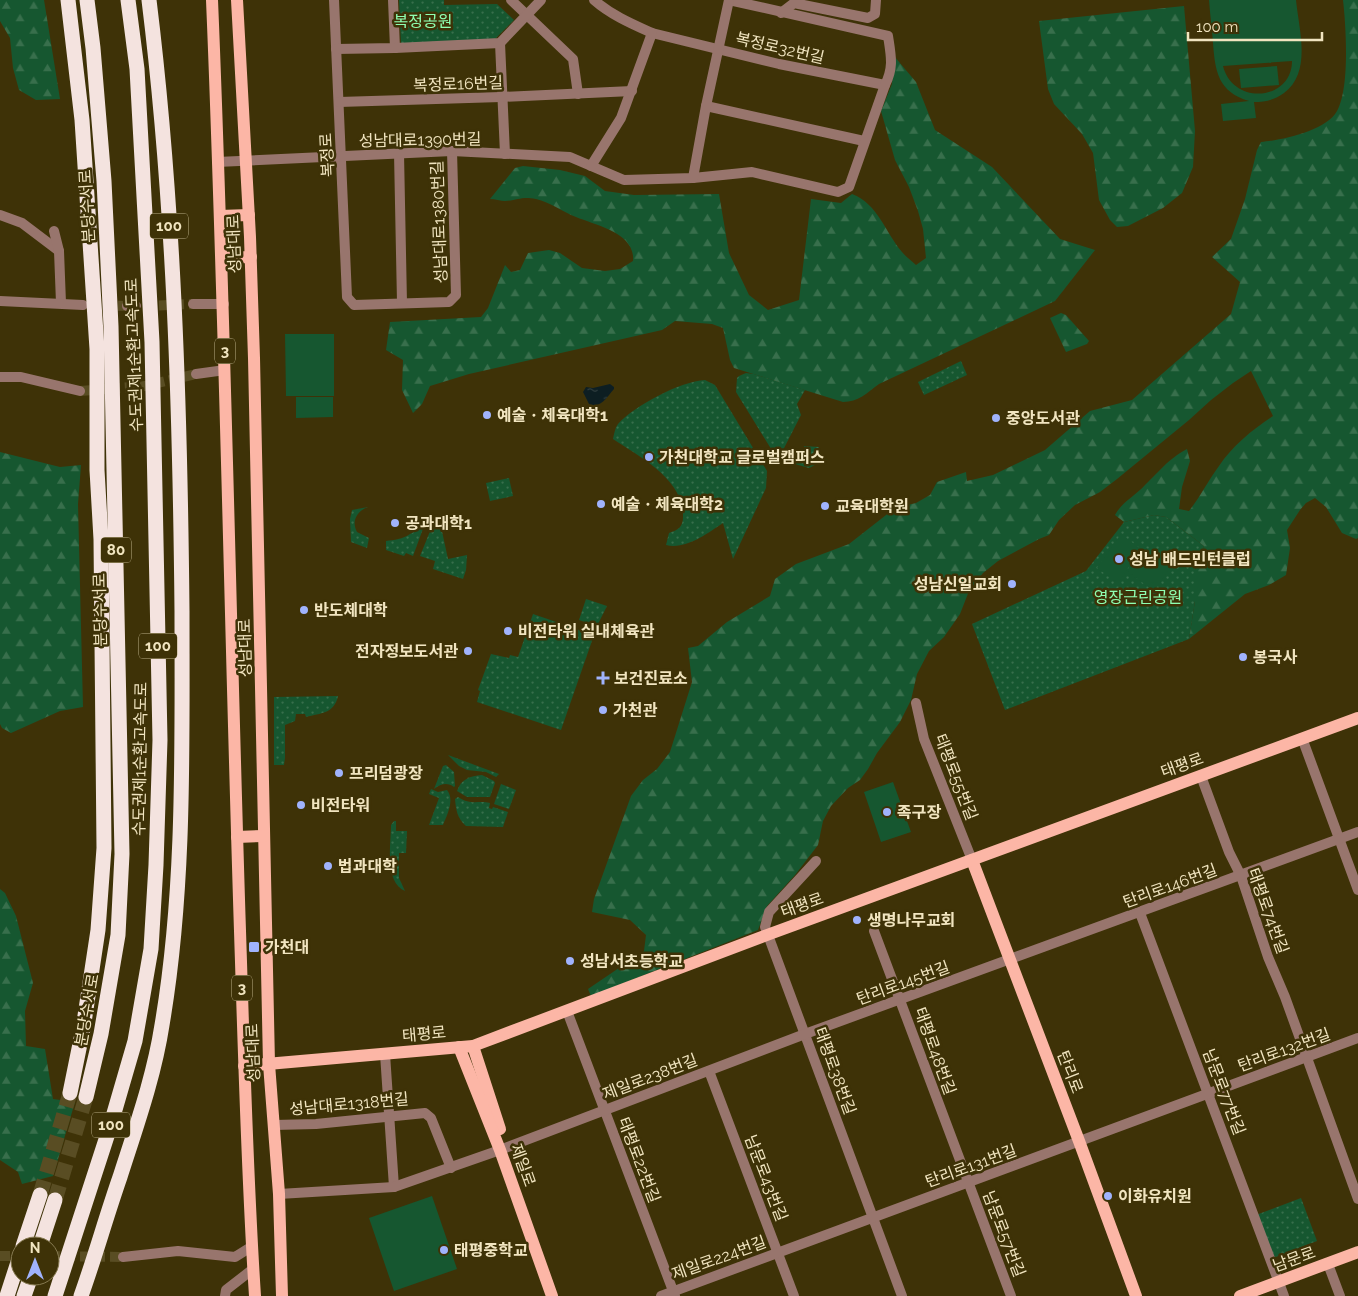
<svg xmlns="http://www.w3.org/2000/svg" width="1358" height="1296" viewBox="0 0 1358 1296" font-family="Raleway,'Noto Sans KR',sans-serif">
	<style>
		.grass { fill: url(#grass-dots) }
		.forest { fill: url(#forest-firs) }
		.garden { fill: #165730; fill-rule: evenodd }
		.water { fill: url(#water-ripples) }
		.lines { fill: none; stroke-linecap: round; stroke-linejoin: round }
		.minor-tunnel { stroke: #594d23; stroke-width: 10; stroke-dasharray: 10 5; stroke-linecap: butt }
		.highway-tunnel { stroke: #594d23; stroke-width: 15; stroke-dasharray: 15 8; stroke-linecap: butt }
		.minor { stroke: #98756d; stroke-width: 10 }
		.major { stroke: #fcb6a6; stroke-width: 12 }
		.highway { stroke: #f4e3df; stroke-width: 15 }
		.poi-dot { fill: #a0b3fd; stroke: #3e3207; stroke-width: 2 }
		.labels { text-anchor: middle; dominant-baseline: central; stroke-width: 5; stroke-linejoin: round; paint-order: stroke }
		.shield { fill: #3e3207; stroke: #bbaf88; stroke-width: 1 }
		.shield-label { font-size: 15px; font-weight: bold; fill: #f1e5c0 }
		.park-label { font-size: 16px; fill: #8effb2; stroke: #3e3207 }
		.street-label { font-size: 16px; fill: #f1e5c0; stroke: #3e3207 }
		.poi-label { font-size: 16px; font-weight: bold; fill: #f1e5c0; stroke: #3e3207; text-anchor: start }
	</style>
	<defs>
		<pattern id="grass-dots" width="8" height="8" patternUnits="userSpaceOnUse" patternTransform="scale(1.25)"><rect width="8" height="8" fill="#165730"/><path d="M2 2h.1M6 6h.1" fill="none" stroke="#386f4c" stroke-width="1.8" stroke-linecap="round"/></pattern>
		<pattern id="forest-firs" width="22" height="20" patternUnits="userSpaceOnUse" patternTransform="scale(1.25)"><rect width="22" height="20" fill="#165730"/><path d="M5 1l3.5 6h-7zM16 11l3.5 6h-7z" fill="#386f4c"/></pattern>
		<pattern id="water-ripples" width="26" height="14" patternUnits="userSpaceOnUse" patternTransform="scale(1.25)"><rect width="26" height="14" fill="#0d1e22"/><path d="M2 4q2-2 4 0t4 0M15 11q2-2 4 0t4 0" fill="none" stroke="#313f40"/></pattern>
	</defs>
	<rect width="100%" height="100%" fill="#3e3207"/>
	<g class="grass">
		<polygon points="399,0 444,0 444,5 497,4 514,20 493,41 401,44"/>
		<polygon points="961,361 967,375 924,395 918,382"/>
		<polygon points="746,373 754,374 805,390 797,404 801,415 781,454 775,454 773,452 736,392 737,378 739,376"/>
		<path d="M705 380 715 385 767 471 766 488 733 559 723 523C708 533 686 550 666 545L669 533C678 530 683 527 683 517 684 479 640 457 613 439 614 434 615 428 618 424 634 406 681 381 705 380Z"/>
		<polygon points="804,446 819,447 809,460 827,459 809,468 795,464 802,451 805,449"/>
		<polygon points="509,478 513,496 490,501 486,483"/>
		<path d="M368 507C357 511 351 521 357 532L369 538 367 548 351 542 350 519 352 510Z"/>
		<polygon points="1154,515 1166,517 1204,546 1195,570 1195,601 1189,639 1005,710 972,624 1086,571 1124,522"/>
		<polygon points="440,522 448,559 467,555 466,570 463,579 433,569 435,561 420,556 433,524"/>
		<path d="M424 526 413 556 406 553 404 556 386 550V541C394 540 403 539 410 534 416 531 418 528 424 526Z"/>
		<polygon points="586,599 607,606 597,626 579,620"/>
		<polygon points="533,614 594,635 561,730 477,702 480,691 478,690 491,654 509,658 510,655 518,657"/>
		<path d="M338 696C334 714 321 713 306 717L305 714H296L295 721 285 725V758L284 765H274V697Z"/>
		<polygon points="448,755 499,774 496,777 486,772 467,770 459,766"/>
		<path d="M446 765 454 772 455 786 454 787C447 782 441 784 434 789L443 766Z"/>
		<path d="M482 775 494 781 495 783 490 797H467L457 791C461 779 470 776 482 775Z"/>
		<polygon points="501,784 516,790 509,809 494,804"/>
		<path d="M431 789 438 792 447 790C455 800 447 815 443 825H429L439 798 429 794Z"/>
		<path d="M458 797C472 806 478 800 490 803L489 808 492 809 493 807 508 812 503 827 466 826C457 818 456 810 455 799Z"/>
		<path d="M394 821H396V831H407L406 853H399V878L405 891C384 882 391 844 391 825Z"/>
		<polygon points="1301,1198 1317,1241 1273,1258 1256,1215"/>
	</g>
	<g class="forest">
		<polygon points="0,0 44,0 60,99 36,100 19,90 13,68 10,38 0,21"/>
		<path d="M1343 0H1358V538L1356 539 1342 533 1326 507 1315 498 1306 503 1300 510 1287 530 1290 548 1286 575 1269 585 1245 594 1189 639 1195 601V570L1204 546 1166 517 1154 515 1124 522 1115 515C1122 502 1135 496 1145 485 1161 470 1167 460 1187 449L1190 461 1182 487 1179 509 1189 511C1200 497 1208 481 1219 466 1232 446 1253 429 1273 416L1251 371 1233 383 1211 400 1189 420 1117 479 1100 492 1075 505 1059 520 1049 535 1039 539 998 561 983 573 969 591 960 614 944 637 929 651 917 674 911 700 900 722 877 753 868 769 860 780 848 788 831 806 823 821 818 845 795 875 767 906 758 930 591 996 588 989 644 951 646 935 630 920 592 912 594 899 631 796 643 780 657 769 670 752 692 682 688 648 698 646 727 622 770 596 775 579 796 564 849 544 895 508 916 503 930 495 937 482 966 472 967 481 993 475 1045 450 1090 411 1132 400 1231 314 1240 282 1212 257 1231 239 1245 199 1257 150 1261 142C1282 140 1326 131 1337 111 1350 88 1346 26 1343 0Z"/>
		<polygon points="1184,6 1195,131 1193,167 1182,193 1163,208 1128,226 1117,227 1110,220 1099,200 1093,153 1082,134 1054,104 1048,89 1039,21"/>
		<path d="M894 56 916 82 935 130 992 167 1060 239 1095 250 1055 301 879 384C867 393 858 402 843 402L734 368 730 360 723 328 712 324 675 321 662 330 469 374 430 386 422 404 413 413 402 390 403 360 386 350 390 322 481 317 488 308 505 265 511 272 520 270 528 253 549 250 560 253 582 268 605 271 620 269 633 261C636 233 595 225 576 217 563 212 550 202 536 199 522 196 518 200 505 201 501 201 495 199 490 199L515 168 523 166 560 170 585 176 605 191 634 195 719 194 729 253 749 295 768 310 799 300 811 199 841 203 852 194C878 204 885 232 902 252 906 257 912 261 916 265L926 258 923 229 918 211 909 187 895 160 881 111 892 84Z"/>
		<polygon points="1061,313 1066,315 1089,341 1087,344 1066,352 1050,318"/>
		<polygon points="0,452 60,467 81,465 78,504 83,707 60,711 11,733 2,728 0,724"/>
		<polygon points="0,889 5,893 16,916 33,983 25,1011 26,1046 45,1049 53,1099 75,1102 53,1176 22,1184 18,1172 0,1160"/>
	</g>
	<g class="garden">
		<path d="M1209 0H1296C1299 30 1312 72 1284 93 1275 100 1265 102 1254 102L1256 118 1223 121 1221 104 1249 101C1218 92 1215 71 1213 43 1212 29 1210 14 1209 0ZM1292 61C1292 101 1233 106 1223 66Z"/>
		<polygon points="1277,66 1279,85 1241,88 1239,69"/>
		<polygon points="285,334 334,334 334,396 286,396"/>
		<polygon points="296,397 333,397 333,417 296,418"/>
		<polygon points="1121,534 1141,549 1118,583 1097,568"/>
		<polygon points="1145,547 1172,565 1154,591 1128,572"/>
		<polygon points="893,782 911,832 881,842 864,792"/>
		<polygon points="432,1196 457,1269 394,1291 369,1218"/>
	</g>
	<path class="water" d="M610 384 614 387V389C607 397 601 409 589 404L583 392 586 387 593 388Z"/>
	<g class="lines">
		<g class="minor-tunnel">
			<polyline points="88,305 127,306"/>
			<polyline points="144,306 193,304"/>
			<polyline points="80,391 145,386 196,374"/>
			<polyline points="0,1256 20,1256"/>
			<polyline points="50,1256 123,1257"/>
		</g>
		<g class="highway-tunnel">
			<polyline points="40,1195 70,1093"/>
			<polyline points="55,1200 86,1097"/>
		</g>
		<g class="minor">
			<polyline points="334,0 347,297 354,305 449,302 456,295 452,151"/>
			<polyline points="393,0 395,48"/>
			<polyline points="511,0 573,59 578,94"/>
			<path d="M594 0C611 15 632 24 652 33L779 64 885 85"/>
			<polyline points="781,13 794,3 868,18 875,14 876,0"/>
			<polyline points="500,43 505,154"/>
			<polyline points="336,49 395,48 500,43 541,0"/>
			<polyline points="339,102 501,97 632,91"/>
			<polyline points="706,106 864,141"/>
			<polyline points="399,153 402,303"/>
			<path d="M217 162 452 151 570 157 624 180 693 178 752 172 838 192 849 187 885 85C894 67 891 56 888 36L729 0"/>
			<polyline points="591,166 621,118 652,33"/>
			<polyline points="693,178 706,106 729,0"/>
			<polyline points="0,215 22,223 59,251"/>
			<polyline points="54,231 59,251 61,303"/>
			<polyline points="0,301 83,305"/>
			<polyline points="193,304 224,304"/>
			<polyline points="127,306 136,306"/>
			<polyline points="196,374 225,370"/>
			<polyline points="0,377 21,377 80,391"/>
			<polyline points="916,703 924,739 972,860"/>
			<polyline points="1302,738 1358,890"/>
			<polyline points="1201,776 1229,852 1241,876 1268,957 1285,997 1358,1199"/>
			<polyline points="816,861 769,912 765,927 902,1296"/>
			<polyline points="1140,913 1284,1296"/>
			<polyline points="874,931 1011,1296"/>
			<polyline points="567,1011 675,1296"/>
			<polyline points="385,1054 394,1187"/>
			<polyline points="709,1071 794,1296"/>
			<polyline points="274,1125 316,1124 425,1113 431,1118 451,1168"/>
			<polyline points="279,1194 394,1187 500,1150 805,1034 1358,832"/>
			<polyline points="123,1257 178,1251 235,1257 251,1247"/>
			<polyline points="1328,1264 1340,1296"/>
			<polyline points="225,1296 226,1290 253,1269"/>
			<polyline points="661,1296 1358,1038"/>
		</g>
		<g class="major">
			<path d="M212 0C225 310 230 621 240 931 244 1053 247 1175 255 1296"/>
			<polyline points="237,0 250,237 254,358 269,1064 279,1194 282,1296"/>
			<polyline points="220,216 249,215"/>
			<polyline points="222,258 251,257"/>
			<polyline points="237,837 264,836"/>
			<polyline points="972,860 1079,1141 1136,1296"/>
			<polyline points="473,1046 500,1129"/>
			<polyline points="459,1047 500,1150 552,1296"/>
			<polyline points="244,1066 473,1046 767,935 1358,718"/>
			<polyline points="1240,1296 1358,1252"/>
		</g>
		<g class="highway">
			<polyline points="68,0 82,120 97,349 97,470 101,539 104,848 98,930 83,1029 70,1093"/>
			<polyline points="86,1097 101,1034 118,935 122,854 111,326 104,181 93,48 87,0"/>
			<polyline points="23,1246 40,1195"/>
			<polyline points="40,1246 55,1200"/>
			<polyline points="7,1296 20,1256"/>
			<polyline points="24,1296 31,1276"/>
			<polyline points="55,1296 110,1127 135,1041 151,949 156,865 160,740 152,342 137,69 128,0"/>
			<path d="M81 1296C95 1257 106 1217 120 1177 136 1127 154 1077 162 1025 185 890 182 748 182 611 180 407 174 202 149 0"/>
		</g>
	</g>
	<g class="poi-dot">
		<circle cx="487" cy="415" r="5"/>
		<circle cx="996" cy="418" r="5"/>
		<circle cx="649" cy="457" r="5"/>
		<circle cx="601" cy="504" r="5"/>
		<circle cx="825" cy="506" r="5"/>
		<circle cx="395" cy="523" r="5"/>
		<circle cx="1119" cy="559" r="5"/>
		<circle cx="1012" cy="584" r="5"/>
		<circle cx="304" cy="610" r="5"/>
		<circle cx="508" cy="631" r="5"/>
		<circle cx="468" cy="651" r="5"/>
		<circle cx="1243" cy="657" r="5"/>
		<path d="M600.5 670.5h5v5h5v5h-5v5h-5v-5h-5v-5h5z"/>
		<circle cx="603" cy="710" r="5"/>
		<circle cx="339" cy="773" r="5"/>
		<circle cx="301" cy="805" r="5"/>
		<circle cx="887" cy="812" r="5"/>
		<circle cx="328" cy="866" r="5"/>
		<circle cx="857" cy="920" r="5"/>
		<rect x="248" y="941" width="12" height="12" rx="2.5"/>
		<circle cx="570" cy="961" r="5"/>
		<circle cx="1108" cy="1196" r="5"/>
		<circle cx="444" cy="1250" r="5"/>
	</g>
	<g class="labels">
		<g class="shield">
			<rect x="150" y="213.5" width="38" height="25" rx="4"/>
			<rect x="215" y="338.5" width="20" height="25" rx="4"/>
			<rect x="101" y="537.5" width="30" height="25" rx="4"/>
			<rect x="139" y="633.5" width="38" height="25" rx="4"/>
			<rect x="232" y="975.5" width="20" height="25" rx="4"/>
			<rect x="92" y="1112.5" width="38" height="25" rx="4"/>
		</g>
		<g class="shield-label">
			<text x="169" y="226">100</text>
			<text x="225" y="351">3</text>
			<text x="116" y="550">80</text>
			<text x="158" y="646">100</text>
			<text x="242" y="988">3</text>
			<text x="111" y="1125">100</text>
		</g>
		<g class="park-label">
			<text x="423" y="21">복정공원</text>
			<text x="1138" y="597">영장근린공원</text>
		</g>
		<g class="street-label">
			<text transform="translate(780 48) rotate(13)">복정로32번길</text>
			<text transform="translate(458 84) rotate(-2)">복정로16번길</text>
			<text transform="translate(420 140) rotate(-1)">성남대로1390번길</text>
			<text transform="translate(327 155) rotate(-93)">복정로</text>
			<text transform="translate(87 206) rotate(-93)">분당수서로</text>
			<text transform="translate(439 222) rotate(-92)">성남대로1380번길</text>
			<text transform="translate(234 244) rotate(-92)">성남대로</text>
			<text transform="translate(134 355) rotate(-92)">수도권제1순환고속도로</text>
			<text transform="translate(100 610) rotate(-91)">분당수서로</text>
			<text transform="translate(245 648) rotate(-91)">성남대로</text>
			<text transform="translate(140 759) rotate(-89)">수도권제1순환고속도로</text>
			<text transform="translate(1182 765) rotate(-20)">태평로</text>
			<text transform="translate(956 777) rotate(69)">태평로55번길</text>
			<text transform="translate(1170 886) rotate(-20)">탄리로146번길</text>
			<text transform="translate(802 905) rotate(-20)">태평로</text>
			<text transform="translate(1268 911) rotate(70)">태평로74번길</text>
			<text transform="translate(903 983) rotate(-20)">탄리로145번길</text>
			<text transform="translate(87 1010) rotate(-80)">분당수서로</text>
			<text transform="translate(424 1034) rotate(-5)">태평로</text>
			<text transform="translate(1284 1050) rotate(-20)">탄리로132번길</text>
			<text transform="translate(935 1051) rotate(70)">태평로48번길</text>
			<text transform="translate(253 1053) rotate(-92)">성남대로</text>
			<text transform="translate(835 1071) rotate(70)">태평로38번길</text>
			<text transform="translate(1070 1072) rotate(69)">탄리로</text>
			<text transform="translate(650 1077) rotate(-21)">제일로238번길</text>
			<text transform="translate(1224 1092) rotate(69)">남문로77번길</text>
			<text transform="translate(349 1104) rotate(-5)">성남대로1318번길</text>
			<text transform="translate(639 1160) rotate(69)">태평로22번길</text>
			<text transform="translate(523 1165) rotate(70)">제일로</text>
			<text transform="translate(971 1166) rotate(-20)">탄리로131번길</text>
			<text transform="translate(766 1178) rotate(69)">남문로43번길</text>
			<text transform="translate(1004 1234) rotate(69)">남문로57번길</text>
			<text transform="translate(719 1258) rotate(-20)">제일로224번길</text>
			<text transform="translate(1294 1259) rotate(-20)">남문로</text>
		</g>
		<g class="poi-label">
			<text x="497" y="415">예술ㆍ체육대학1</text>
			<text x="1006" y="418">중앙도서관</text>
			<text x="659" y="457">가천대학교 글로벌캠퍼스</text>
			<text x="611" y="504">예술ㆍ체육대학2</text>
			<text x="835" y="506">교육대학원</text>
			<text x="405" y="523">공과대학1</text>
			<text x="1129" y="559">성남 배드민턴클럽</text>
			<text x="1002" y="584" text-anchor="end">성남신일교회</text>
			<text x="314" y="610">반도체대학</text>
			<text x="518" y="631">비전타워 실내체육관</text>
			<text x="458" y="651" text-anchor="end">전자정보도서관</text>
			<text x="1253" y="657">봉국사</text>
			<text x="614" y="678">보건진료소</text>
			<text x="613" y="710">가천관</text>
			<text x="349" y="773">프리덤광장</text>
			<text x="311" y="805">비전타워</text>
			<text x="897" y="812">족구장</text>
			<text x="338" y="866">법과대학</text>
			<text x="867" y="920">생명나무교회</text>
			<text x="265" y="947">가천대</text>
			<text x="580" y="961">성남서초등학교</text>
			<text x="1118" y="1196">이화유치원</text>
			<text x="454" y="1250">태평중학교</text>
		</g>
	</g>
	<g transform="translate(35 1261)"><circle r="24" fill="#3e3207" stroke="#867a51"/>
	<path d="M0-4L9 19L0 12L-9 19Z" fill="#a0b3fd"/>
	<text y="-8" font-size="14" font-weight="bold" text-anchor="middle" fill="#f1e5c0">N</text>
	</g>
	<path d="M1188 32v8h134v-8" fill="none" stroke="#f1e5c0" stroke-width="2.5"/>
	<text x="1196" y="32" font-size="15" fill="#f1e5c0" stroke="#3e3207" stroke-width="4" paint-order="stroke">100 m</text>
</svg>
